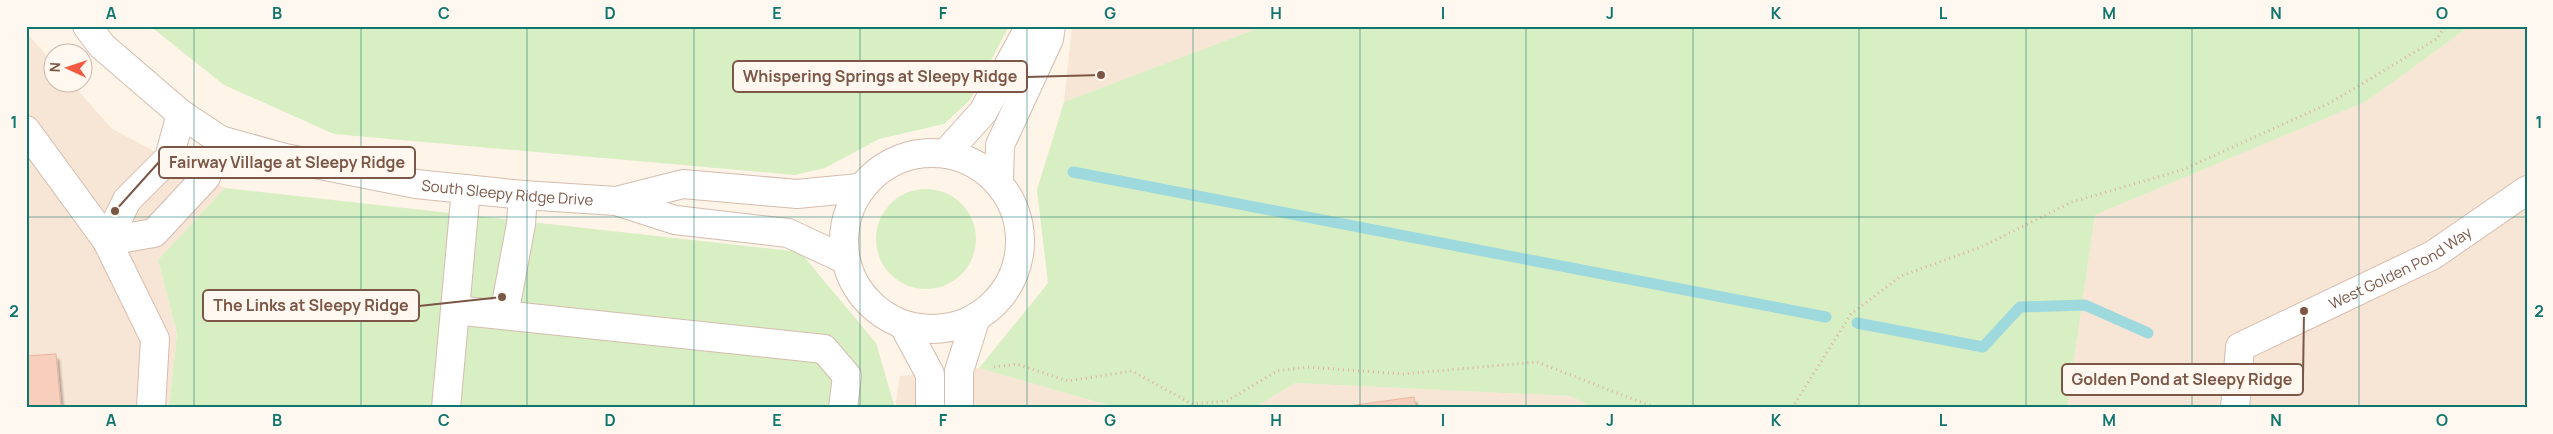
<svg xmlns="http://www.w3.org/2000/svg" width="2553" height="434" viewBox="0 0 2553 434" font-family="Manrope,sans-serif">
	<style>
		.residential { fill: #f7e5d5 }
		.green { fill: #d8eec3 }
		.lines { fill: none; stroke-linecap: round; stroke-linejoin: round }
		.stream { stroke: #9ed9de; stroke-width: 11 }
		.building { fill: #f7cfbc; stroke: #ebb39a; filter: url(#shadow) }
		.minor-casing { stroke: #d5bcae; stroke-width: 30 }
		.path { stroke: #ddb29e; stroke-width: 3; stroke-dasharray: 1 4; stroke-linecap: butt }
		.minor { stroke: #fff; stroke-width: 28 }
		.grid { fill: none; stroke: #0f766e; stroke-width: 1; stroke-opacity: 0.55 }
		.labels { text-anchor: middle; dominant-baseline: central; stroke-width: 4.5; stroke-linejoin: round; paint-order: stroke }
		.street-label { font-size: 15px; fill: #7c5748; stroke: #fff8f0 }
		.leader { fill: none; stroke: #7c5748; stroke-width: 2 }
		.callout-dot { fill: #7c5748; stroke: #fff8f0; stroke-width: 2 }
		.callout { fill: #fff8f0; stroke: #7c5748; stroke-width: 2 }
		.callout-label { font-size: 16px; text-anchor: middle; font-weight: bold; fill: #7c5748 }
		.neatline { fill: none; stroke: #0f766e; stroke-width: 2 }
		.grid-label { font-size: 16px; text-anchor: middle; font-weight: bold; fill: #0f766e }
	</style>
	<defs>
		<filter id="shadow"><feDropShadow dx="3" dy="5.5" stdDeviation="1" flood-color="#0004"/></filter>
	</defs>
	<rect width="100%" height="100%" fill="#fef4e7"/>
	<g class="residential">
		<polygon points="1072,26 1264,26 1064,102"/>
		<polygon points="2470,26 2527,26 2527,408 2067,408 2095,215 2367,101"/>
		<polygon points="26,32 52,62 52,82 71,83 112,129 225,188 158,260 177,333 169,408 26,408"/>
		<polygon points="979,368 1118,408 895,408 900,376"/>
		<polygon points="1295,383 1571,396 1593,408 1254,408"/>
	</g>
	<g class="green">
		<polygon points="150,26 1009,26 970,100 944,124 879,139 825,168 795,175 334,134 224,85"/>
		<polygon points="1264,26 2470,26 2367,101 2095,215 2067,408 1593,408 1571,396 1295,383 1254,408 1118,408 979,368 1048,283 1037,190 1064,102"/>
		<polygon points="225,188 800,252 876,343 895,408 169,408 177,333 158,260"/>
		<circle cx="926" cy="239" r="50"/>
	</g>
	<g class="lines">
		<g class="stream">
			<polyline points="1073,172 1826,317"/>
			<polyline points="1857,323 1983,347 2020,307 2085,305 2148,333"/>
		</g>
	</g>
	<g class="building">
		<polygon points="56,354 61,408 26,408 26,356"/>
		<polygon points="1414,397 1416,408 1333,408"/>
	</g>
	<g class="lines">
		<g class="minor-casing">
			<g id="minor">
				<path id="s1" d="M87 26 102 46 181 114 220 140 285 158 416 184 523 195 616 201 675 220 788 233 844 259"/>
				<polyline points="26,130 107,241 155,339 151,408"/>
				<circle cx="932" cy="241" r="88"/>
				<polyline points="946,153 983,112 1030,26"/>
				<polyline points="999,181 1000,145 1049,39 1051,26"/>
				<polyline points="616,201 683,184 797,194 859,188"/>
				<polyline points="107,241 154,233 206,177 220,140"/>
				<polyline points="107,241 127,200 169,158 181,114"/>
				<polyline points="455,310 824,349 847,376 843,408"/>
				<polyline points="504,315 521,224 523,195"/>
				<polyline points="904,326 930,374 930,408"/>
				<polyline points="446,408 466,189"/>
				<polyline points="959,408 959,371 976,317"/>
				<path id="s2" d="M2235 408 2240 347 2433 255 2527 190"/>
			</g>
		</g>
		<g class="path">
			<polyline points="994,367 1017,364 1068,381 1132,371 1192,404 1227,401 1277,371 1308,367 1403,374 1537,362 1656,408"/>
			<polyline points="1792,408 1851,314 1901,276 1981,247 2072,202 2182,170 2330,103 2438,38 2444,26"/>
		</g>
		<use href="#minor" class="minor"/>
	</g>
	<path class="grid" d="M194 26V408M361 26V408M527 26V408M694 26V408M860 26V408M1027 26V408M1193 26V408M1360 26V408M1526 26V408M1693 26V408M1859 26V408M2026 26V408M2192 26V408M2359 26V408M26 217H2527"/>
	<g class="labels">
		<g class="street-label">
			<text stroke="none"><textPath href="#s1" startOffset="469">South Sleepy Ridge Drive</textPath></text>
			<text stroke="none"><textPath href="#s2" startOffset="240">West Golden Pond Way</textPath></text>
		</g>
	</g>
	<path class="leader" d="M1101 75L1027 77M115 211L159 162M502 297L419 306M2304 311L2303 379"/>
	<g class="callout-dot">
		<circle cx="1101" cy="75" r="5"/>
		<circle cx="115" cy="211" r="5"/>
		<circle cx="502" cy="297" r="5"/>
		<circle cx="2304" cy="311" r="5"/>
	</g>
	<g class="callout">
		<rect x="733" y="61" width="294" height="31" rx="5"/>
		<rect x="159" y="147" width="256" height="31" rx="5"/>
		<rect x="203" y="290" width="216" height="31" rx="5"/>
		<rect x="2062" y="364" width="241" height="31" rx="5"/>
	</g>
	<g class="callout-label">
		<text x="880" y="82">Whispering Springs at Sleepy Ridge</text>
		<text x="287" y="168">Fairway Village at Sleepy Ridge</text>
		<text x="311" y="311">The Links at Sleepy Ridge</text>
		<text x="2182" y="385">Golden Pond at Sleepy Ridge</text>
	</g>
	<rect width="2553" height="434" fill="none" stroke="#fff8f0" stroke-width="55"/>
	<g transform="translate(68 68) rotate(273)"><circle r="24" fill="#fff8f0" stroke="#cbb8ad"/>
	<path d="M0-4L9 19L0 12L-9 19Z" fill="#f45b41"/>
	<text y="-8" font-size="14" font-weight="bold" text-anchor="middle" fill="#7c5748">N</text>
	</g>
	<rect x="28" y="28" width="2498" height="378" class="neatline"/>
	<g class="grid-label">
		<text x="111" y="19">A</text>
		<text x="277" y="19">B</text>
		<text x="444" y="19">C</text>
		<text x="610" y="19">D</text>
		<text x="777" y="19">E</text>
		<text x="943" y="19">F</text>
		<text x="1110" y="19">G</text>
		<text x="1276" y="19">H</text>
		<text x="1443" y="19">I</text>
		<text x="1610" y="19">J</text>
		<text x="1776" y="19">K</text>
		<text x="1943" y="19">L</text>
		<text x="2109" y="19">M</text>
		<text x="2276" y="19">N</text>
		<text x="2442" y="19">O</text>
		<text x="14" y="128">1</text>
		<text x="2539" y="128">1</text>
		<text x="14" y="317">2</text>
		<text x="2539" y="317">2</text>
		<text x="111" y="426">A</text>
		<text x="277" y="426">B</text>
		<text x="444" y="426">C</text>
		<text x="610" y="426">D</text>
		<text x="777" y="426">E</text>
		<text x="943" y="426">F</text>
		<text x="1110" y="426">G</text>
		<text x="1276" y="426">H</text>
		<text x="1443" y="426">I</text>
		<text x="1610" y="426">J</text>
		<text x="1776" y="426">K</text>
		<text x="1943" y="426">L</text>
		<text x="2109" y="426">M</text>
		<text x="2276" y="426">N</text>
		<text x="2442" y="426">O</text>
	</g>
</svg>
